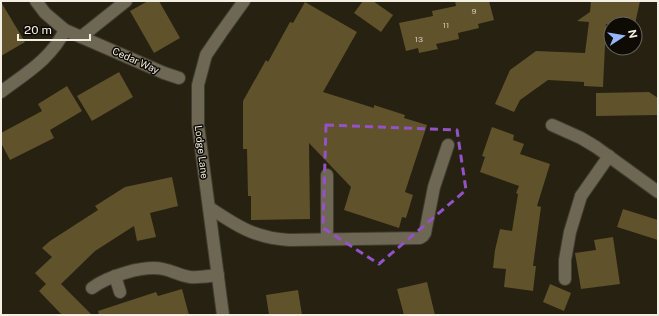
<svg xmlns="http://www.w3.org/2000/svg" width="659" height="316" viewBox="0 0 659 316" font-family="'Public Sans',sans-serif">
	<style>
		.building { fill: #60522a }
		.lines { fill: none; stroke-linecap: round; stroke-linejoin: round }
		.lane-casing { stroke: #423d32; stroke-width: 14 }
		.street-casing { stroke: #423d32; stroke-width: 14 }
		.lane { stroke: #6e6754; stroke-width: 12 }
		.street { stroke: #6e6754; stroke-width: 12 }
		.marked { fill: none; stroke: #9353c6; stroke-width: 3; stroke-dasharray: 8 5; stroke-linejoin: round }
		.labels { text-anchor: middle; dominant-baseline: central; stroke-width: 3; stroke-linejoin: round; paint-order: stroke }
		.number-label { font-size: 8px; fill: #cec8b6 }
		.street-label { font-size: 10px; fill: #f3efe4; stroke: #0e0b05 }
	</style>
	<rect width="100%" height="100%" fill="#272111"/>
	<g class="building">
		<polygon points="148,1 159,1 180,38 154,53 130,11"/>
		<polygon points="363,1 373,1 393,15 381,32 354,13"/>
		<polygon points="455,1 489,1 494,20 478,24 479,28 458,33 459,39 436,44 438,49 419,53 418,48 406,51 399,23 433,16 432,11 456,6"/>
		<polygon points="591,1 640,1 635,24 606,24 603,87 584,86 584,82 548,80 520,100 514,112 495,104 510,70 536,51 585,53 589,22 577,21 590,12"/>
		<polygon points="1,2 25,42 1,56"/>
		<polygon points="305,2 357,32 323,92 374,108 374,105 405,115 404,118 427,125 405,192 413,195 406,218 402,217 399,228 344,210 351,187 309,143 310,219 251,220 251,196 248,196 247,149 243,149 243,101 266,60 268,62 290,22 293,23"/>
		<polygon points="119,72 133,97 92,121 77,96"/>
		<polygon points="67,86 82,111 50,130 54,138 10,160 1,143 1,133 42,111 38,104"/>
		<polygon points="649,92 658,98 658,115 596,116 596,93"/>
		<polygon points="492,127 514,135 513,140 524,144 520,154 550,164 537,206 541,207 533,266 536,266 533,291 504,287 506,269 493,268 495,250 500,229 512,231 518,194 516,193 519,186 480,172 485,157 482,156"/>
		<polygon points="172,177 178,206 150,213 156,237 137,241 134,226 95,251 61,284 92,315 62,315 39,291 46,284 35,273 52,257 42,248 50,241 98,210 95,206 125,187"/>
		<polygon points="623,209 658,220 658,240 617,227"/>
		<polygon points="613,237 620,284 581,289 575,253 596,250 594,240"/>
		<polygon points="427,282 435,315 404,315 397,289"/>
		<polygon points="550,284 571,293 564,311 543,302"/>
		<polygon points="182,289 189,315 99,315 98,311 156,292 158,296"/>
		<polygon points="298,290 302,315 269,315 266,295"/>
	</g>
	<g class="lines">
		<g class="lane-casing">
			<g id="lane">
				<polyline points="81,37 126,1"/>
				<polyline points="327,175 327,239"/>
				<path d="M210 208C237 226 255 238 289 240L420 238 423 236 425 233 434 187 448 145"/>
				<polyline points="565,279 565,260 570,232 581,196"/>
			</g>
		</g>
		<g class="street-casing">
			<g id="street">
				<polyline points="36,1 45,13 65,30 164,73 179,78"/>
				<path d="M1 92C26 73 51 59 65 30"/>
				<polyline points="552,125 581,138 596,147 658,192"/>
				<polyline points="581,196 609,156"/>
				<polyline points="115,276 120,292"/>
				<path d="M92 288C108 276 144 265 163 269 173 271 181 276 190 277 199 278 209 276 218 275"/>
				<polyline points="223,315 198,125 198,85 206,55 221,33 244,1"/>
			</g>
		</g>
		<use href="#lane" class="lane"/>
		<use href="#street" class="street"/>
	</g>
	<path class="marked" d="M326 125 457 130 466 190 379 264 323 228Z"/>
	<g class="labels">
		<g class="number-label">
			<text x="474" y="11">9</text>
			<text x="446" y="25">11</text>
			<text x="419" y="39">13</text>
		</g>
		<g class="street-label">
			<text transform="translate(136 60) rotate(24)">Cedar Way</text>
			<text transform="translate(202 152) rotate(83)">Lodge Lane</text>
		</g>
	</g>
	<rect width="659" height="316" fill="none" stroke="#f3efe4" stroke-width="4"/>
	<g transform="translate(623 36) rotate(78)"><circle r="19" fill="#0e0b05" stroke="#6a665e"/>
	<path d="M0-3L7 15L0 10L-7 15Z" fill="#97b6fd"/>
	<text y="-6" font-size="11" font-weight="bold" text-anchor="middle" fill="#f3efe4">N</text>
	</g>
	<path d="M18 34v6h72v-6" fill="none" stroke="#f3efe4" stroke-width="2"/>
	<text x="24" y="34" font-size="12" fill="#f3efe4" stroke="#0e0b05" stroke-width="3" paint-order="stroke">20 m</text>
</svg>
